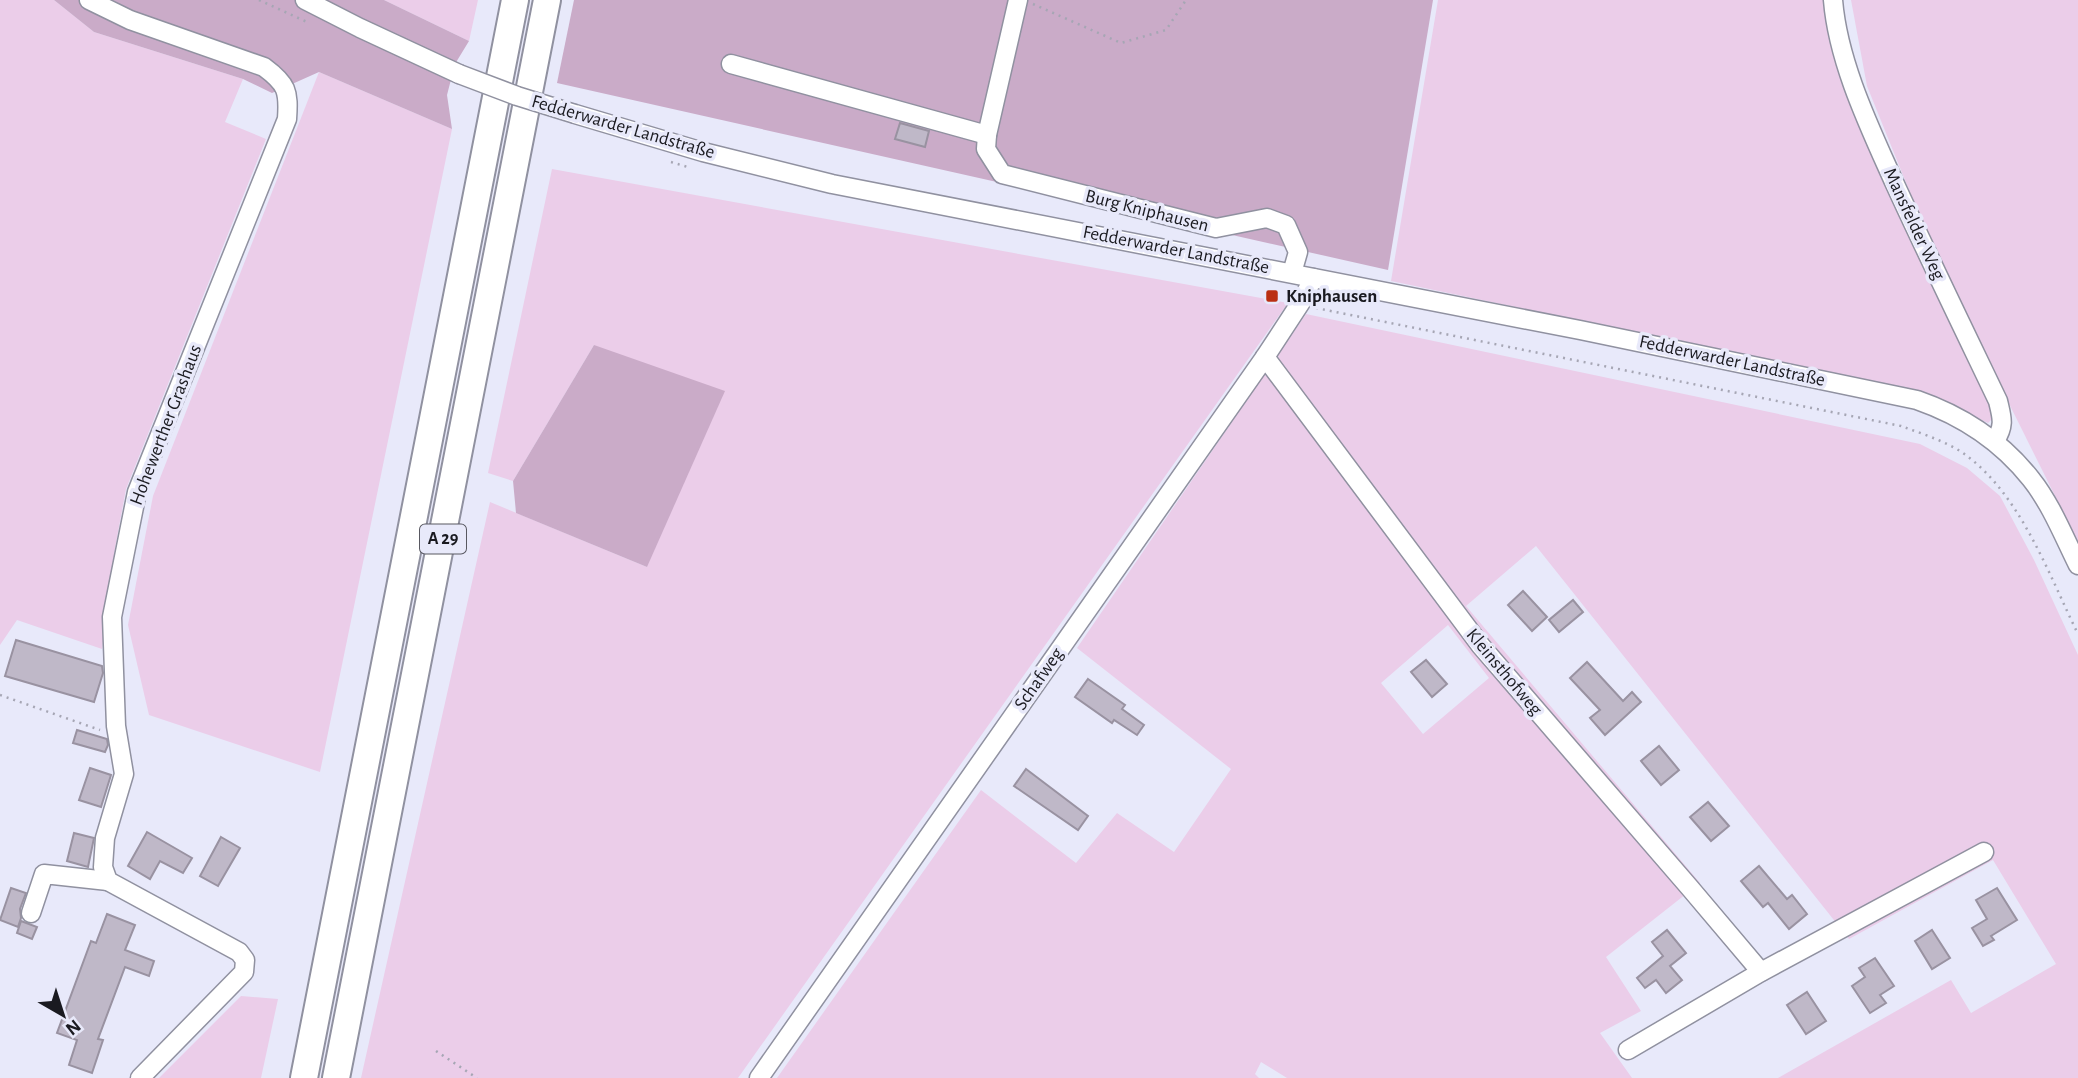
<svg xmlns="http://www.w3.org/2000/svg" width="2078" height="1078" viewBox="0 0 2078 1078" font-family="'Alegreya Sans',sans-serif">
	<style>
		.green { fill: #ebcde9; fill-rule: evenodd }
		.forest { fill: #caabc8 }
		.building { fill: #bfb8c8; stroke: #9992a1; stroke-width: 2 }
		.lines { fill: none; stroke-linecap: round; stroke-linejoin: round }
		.minor-casing { stroke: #9091a0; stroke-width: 21 }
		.highway-casing { stroke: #9091a0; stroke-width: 30 }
		.path { stroke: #a6a6b4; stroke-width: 2.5; stroke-dasharray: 2 5; stroke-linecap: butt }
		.minor { stroke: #fff; stroke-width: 18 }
		.highway { stroke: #fff; stroke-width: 26 }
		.minor-bridge-casing { stroke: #9091a0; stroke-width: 21; stroke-linecap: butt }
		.minor-bridge { stroke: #fff; stroke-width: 18 }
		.poi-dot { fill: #ba2f12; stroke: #e8e9fa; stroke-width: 2.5 }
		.labels { text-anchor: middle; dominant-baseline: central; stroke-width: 7; stroke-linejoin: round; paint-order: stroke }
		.shield { fill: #e8e9fa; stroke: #585861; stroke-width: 2 }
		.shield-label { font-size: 18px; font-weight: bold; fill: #1a1a20 }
		.street-label { font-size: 19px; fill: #1a1a20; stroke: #e8e9fa }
		.poi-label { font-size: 19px; font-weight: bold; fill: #1a1a20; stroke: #e8e9fa; text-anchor: start }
	</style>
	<rect width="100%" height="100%" fill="#e8e9fa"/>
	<g class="green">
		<polygon points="0,0 54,0 94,32 243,79 225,122 266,139 126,489 115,548 102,649 17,620 0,645"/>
		<polygon points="384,0 478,0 469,41"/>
		<polygon points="1438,0 1826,0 1850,106 1995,416 1988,423 1951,405 1910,390 1391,281"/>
		<polygon points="1851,0 2078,0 2078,542 1936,257 1867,86"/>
		<polygon points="319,72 452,129 320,772 149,715 128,625 153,496"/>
		<polygon points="552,169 1288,303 738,1078 361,1078 490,502 647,567 594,345 513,481 488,473"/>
		<path d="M1306 314 1920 444 1967 468 2000 496 2034 560 2078 655V1078H1778L1951 980 1971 1013 2056 964 1993 860 1849 939 1536 546 1466 606 1700 883 1606 957 1641 1011 1600 1033 1632 1078H1287L1261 1062 1255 1074 1259 1078H777L981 790 1076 863 1117 813 1174 852 1231 769 1077 648ZM1448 625 1489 678 1423 734 1381 683Z"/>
		<polygon points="241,996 278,999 261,1078 159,1078"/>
	</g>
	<g class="forest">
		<polygon points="54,0 384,0 469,41 455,64 447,95 452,129 319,72 272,93 243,79 94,32"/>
		<polygon points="574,0 1433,0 1388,270 557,83"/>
		<polygon points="594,345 725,391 647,567 516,513 513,481"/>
	</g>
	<g class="building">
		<polygon points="900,123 929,131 925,147 895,139"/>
		<polygon points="1523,591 1547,617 1532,631 1508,605"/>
		<polygon points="1573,600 1583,612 1559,632 1549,620"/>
		<polygon points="16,640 102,666 103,673 94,702 5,676"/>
		<polygon points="1426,660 1447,684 1432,697 1411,672"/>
		<polygon points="1587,662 1623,701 1632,692 1641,702 1605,735 1590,718 1600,710 1570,678"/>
		<polygon points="1088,679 1125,705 1122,709 1144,725 1137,735 1114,720 1112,723 1075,697"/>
		<polygon points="77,730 107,739 108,745 105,752 73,743"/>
		<polygon points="1659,746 1679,770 1661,785 1641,761"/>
		<polygon points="90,768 111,775 101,807 79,800"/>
		<polygon points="1026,769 1088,816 1078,830 1014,786"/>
		<polygon points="1708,802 1729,826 1711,841 1690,817"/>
		<polygon points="147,832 192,858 183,873 160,861 150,879 128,866"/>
		<polygon points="74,833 94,838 88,867 67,861"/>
		<polygon points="221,837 240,848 218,886 200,876"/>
		<polygon points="1759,866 1787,899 1792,895 1807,914 1789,929 1768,903 1763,907 1741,881"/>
		<polygon points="11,888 26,893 20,909 21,918 18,927 0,920"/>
		<polygon points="1997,888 2017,920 1991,936 1994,940 1983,946 1972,928 1987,919 1976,900"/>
		<polygon points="107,914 135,925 125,950 154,961 149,976 125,967 98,1039 103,1040 92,1073 69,1065 77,1040 57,1033 91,941 96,943"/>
		<polygon points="21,921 37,927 32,939 17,933"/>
		<polygon points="1667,930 1686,953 1670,966 1682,980 1666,993 1656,980 1645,988 1637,978 1663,956 1652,942"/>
		<polygon points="1932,930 1950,958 1932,969 1915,941"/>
		<polygon points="1875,958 1894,986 1880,995 1886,1003 1870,1013 1852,986 1865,977 1859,968"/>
		<polygon points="1807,992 1826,1021 1806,1034 1787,1005"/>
	</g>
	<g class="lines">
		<g class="minor-casing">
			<g id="minor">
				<path d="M89 0 130 20 264 67C287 84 289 91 287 119L137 492 112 617 116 726 124 774 105 838 103 867 108 881 239 952 245 960 244 972 140 1078"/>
				<polyline points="305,0 360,28 459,74"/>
				<polyline points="1018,0 987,135 986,149 1002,174 1216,228 1267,218 1286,225 1298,252 1292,273"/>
				<path d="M1833 0C1838 62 1869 126 1894 182 1928 256 1963 328 1998 401 2002 418 2005 425 1995 441"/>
				<polyline points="731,64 987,135"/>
				<path d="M575 114 703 152 832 184 1580 330 1917 400C1963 416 2001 441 2031 479 2051 504 2064 537 2078 565"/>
				<polyline points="1265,357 1481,646 1690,888 1761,972"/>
				<polyline points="31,913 44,874 108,881"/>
				<polyline points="1628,1050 1761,972 1984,852"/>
				<polyline points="759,1078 1265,357 1303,299 1313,278"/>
			</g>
		</g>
		<g class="highway-casing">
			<g id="highway">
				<polyline points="304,1078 515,0"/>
				<polyline points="336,1078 547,0"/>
			</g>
		</g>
		<g class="path">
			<polyline points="259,0 307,22"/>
			<polyline points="1033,4 1121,43 1166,30 1186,0"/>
			<polyline points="671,162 691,168"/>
			<path d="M1316 308 1901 426C1920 433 1942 440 1960 451 2019 490 2048 573 2078 634"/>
			<polyline points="0,695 100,730"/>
			<polyline points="436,1051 477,1078"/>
		</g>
		<use href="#minor" class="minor"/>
		<use href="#highway" class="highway"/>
		<g class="minor-bridge-casing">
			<polyline id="minor-bridge" points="459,74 517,96 575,114"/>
		</g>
		<use href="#minor-bridge" class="minor-bridge"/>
	</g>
	<rect class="poi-dot" x="1265" y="289" width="14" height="14" rx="3.5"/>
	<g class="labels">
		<rect class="shield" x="420" y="524.5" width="46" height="29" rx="5"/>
		<g class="shield-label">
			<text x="443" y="539">A 29</text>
		</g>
		<g class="street-label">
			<text transform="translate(623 127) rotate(16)">Fedderwarder Landstraße</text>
			<text transform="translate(1147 211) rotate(14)">Burg Kniphausen</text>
			<text transform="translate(1914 224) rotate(65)">Mansfelder Weg</text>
			<text transform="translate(1176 250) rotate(11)">Fedderwarder Landstraße</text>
			<text transform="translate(1732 361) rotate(12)">Fedderwarder Landstraße</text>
			<text transform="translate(166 425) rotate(-69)">Hohewerther Grashaus</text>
			<text transform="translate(1504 672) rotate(50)">Kleinsthofweg</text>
			<text transform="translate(1039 679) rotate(-55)">Schafweg</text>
		</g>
		<g class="poi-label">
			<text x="1286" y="296">Kniphausen</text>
		</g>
	</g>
	<g transform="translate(63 1015) rotate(141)" stroke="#e8e9fa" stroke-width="5" paint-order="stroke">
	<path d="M0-5L12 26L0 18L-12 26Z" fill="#1a1a20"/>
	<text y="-10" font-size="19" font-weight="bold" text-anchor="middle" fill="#1a1a20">N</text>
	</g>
</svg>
